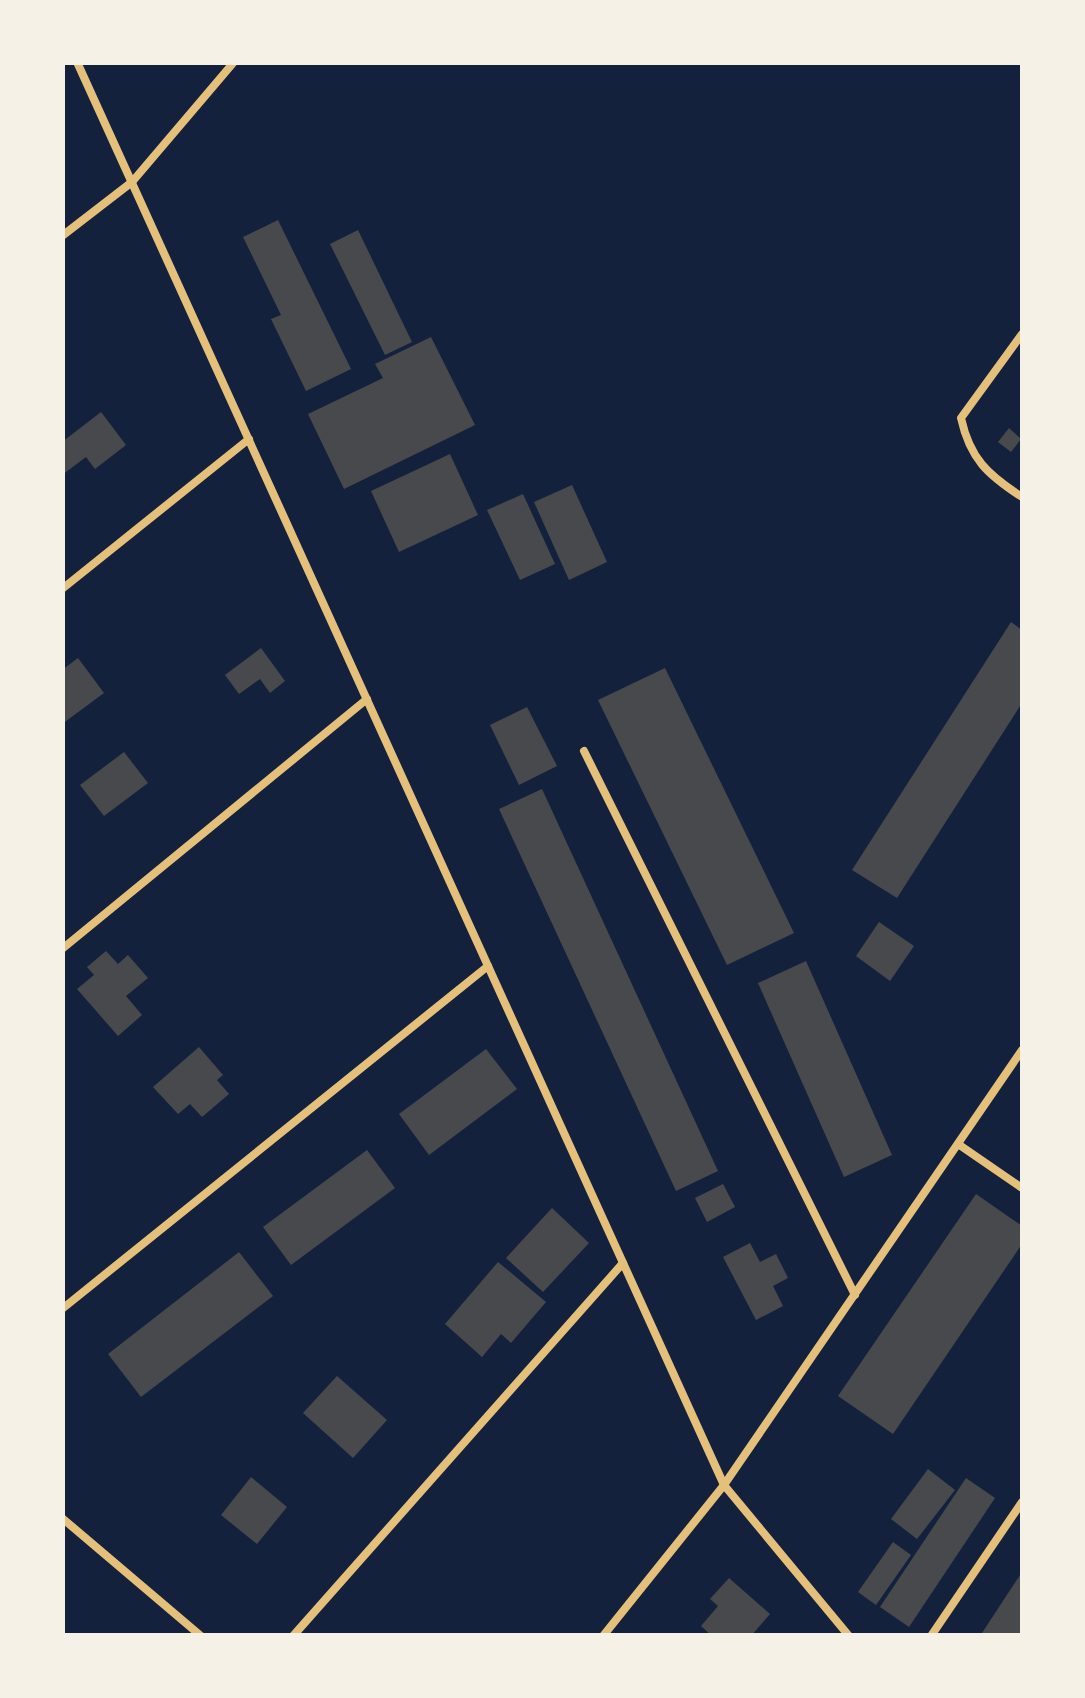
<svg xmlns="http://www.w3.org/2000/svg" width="1085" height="1698" viewBox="0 0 1085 1698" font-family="Helvetica,sans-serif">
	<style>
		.building { fill: #48494c }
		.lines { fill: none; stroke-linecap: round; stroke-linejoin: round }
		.service { stroke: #e5c07b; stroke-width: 8 }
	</style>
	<rect width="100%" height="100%" fill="#14213d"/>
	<g class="building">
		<polygon points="278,220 351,369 306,391 271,319 281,315 243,237"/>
		<polygon points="358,230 412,342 385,355 330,244"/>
		<polygon points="431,337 475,425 344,489 308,414 383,378 375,364"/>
		<polygon points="101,412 126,445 95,469 86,457 62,475 62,442"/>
		<polygon points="1009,428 1021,439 1011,452 998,442"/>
		<polygon points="450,454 478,515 399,552 371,491"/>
		<polygon points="572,485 607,562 569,580 534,502"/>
		<polygon points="523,494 555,564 520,580 487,510"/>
		<polygon points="1011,622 1022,630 1022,703 897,898 852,870"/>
		<polygon points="261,648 285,681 270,693 260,679 239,694 225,675"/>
		<polygon points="78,658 104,693 62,724 62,670"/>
		<polygon points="665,668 794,933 727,965 598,700"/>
		<polygon points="527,707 557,766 519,785 490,725"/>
		<polygon points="124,752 148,783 104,816 80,785"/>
		<polygon points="542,789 718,1171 676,1191 499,809"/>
		<polygon points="879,922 914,946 890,981 856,956"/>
		<polygon points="106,951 118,964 128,955 148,978 126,996 142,1015 118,1036 77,989 94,975 87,967"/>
		<polygon points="806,961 892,1155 844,1177 758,983"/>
		<polygon points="199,1047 223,1075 217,1080 229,1094 202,1117 190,1104 178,1114 153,1087"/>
		<polygon points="486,1049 517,1089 429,1155 399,1114"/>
		<polygon points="367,1150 395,1188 291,1265 263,1227"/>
		<polygon points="723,1184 735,1207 707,1222 695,1198"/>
		<polygon points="976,1194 1022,1226 1022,1244 893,1434 838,1396"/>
		<polygon points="552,1208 589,1243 543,1292 506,1258"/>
		<polygon points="750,1243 760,1262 776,1254 788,1278 773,1286 783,1306 756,1320 723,1257"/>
		<polygon points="239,1252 273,1296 141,1397 108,1354"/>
		<polygon points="498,1262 546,1302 511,1343 501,1334 482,1357 445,1324"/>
		<polygon points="337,1376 387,1420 353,1458 303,1413"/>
		<polygon points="928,1469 955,1490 917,1539 891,1519"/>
		<polygon points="251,1477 287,1507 257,1544 221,1515"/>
		<polygon points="966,1478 995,1498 909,1627 880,1607"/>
		<polygon points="893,1542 911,1555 876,1605 858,1592"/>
		<polygon points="1022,1572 1022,1636 980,1636"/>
		<polygon points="729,1578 770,1614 751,1636 712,1636 701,1626 718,1606 710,1599"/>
	</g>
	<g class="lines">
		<g class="service">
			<polyline points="77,62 724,1485 849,1636"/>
			<polyline points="62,236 132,182 234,62"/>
			<path d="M1022 334 961 418C970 459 988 475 1022 497"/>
			<polyline points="62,589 249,439"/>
			<polyline points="584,751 855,1295"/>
			<polyline points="62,949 367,699"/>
			<polyline points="958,1144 1022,1188"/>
			<polyline points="62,1309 488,966"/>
			<polyline points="62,1518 201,1636"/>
			<polyline points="293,1636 623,1263"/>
			<polyline points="603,1636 724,1485 1022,1050"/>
			<polyline points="931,1636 1022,1502"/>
		</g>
	</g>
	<rect width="1085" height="1698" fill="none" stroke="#f6f1e7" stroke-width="130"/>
</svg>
